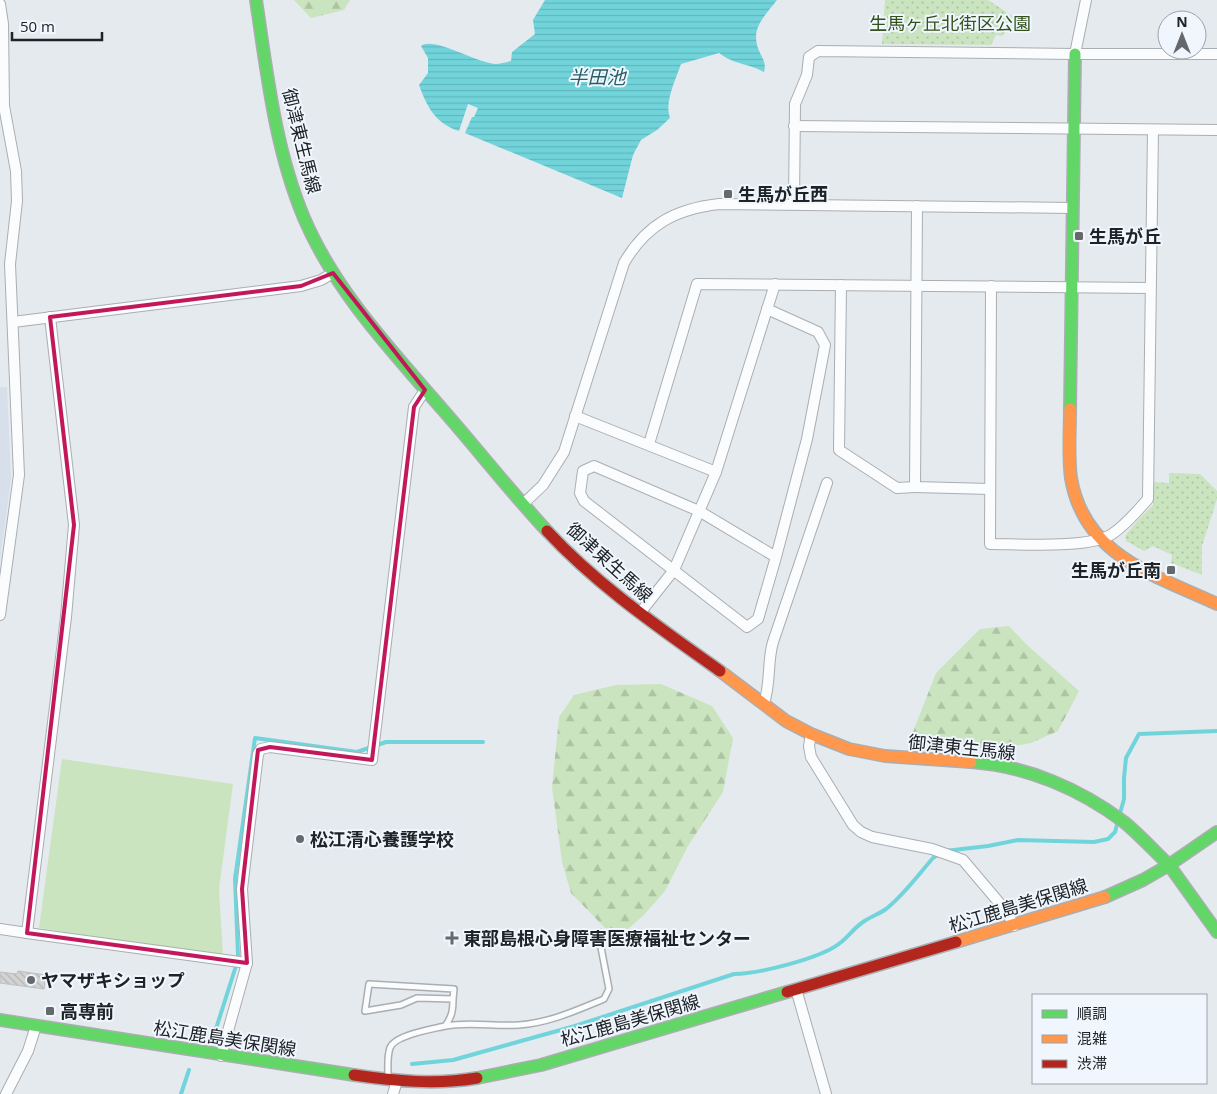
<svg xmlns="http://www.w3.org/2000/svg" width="1217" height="1094" viewBox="0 0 1217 1094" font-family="'Open Sans','Noto Sans JP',sans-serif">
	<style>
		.built { fill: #d6dfea }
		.grass { fill: #cae4bf }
		.forest { fill: url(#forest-firs) }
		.park { fill: url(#park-dots) }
		.water { fill: url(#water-rules) }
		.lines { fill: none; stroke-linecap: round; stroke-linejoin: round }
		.stream { stroke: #71d4db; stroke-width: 4 }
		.building { fill: url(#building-back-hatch); stroke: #bebfc0 }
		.lane-casing { stroke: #aaaeb1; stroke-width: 8 }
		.street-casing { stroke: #aaaeb1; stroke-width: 12 }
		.fast-casing { stroke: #aaaeb1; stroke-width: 14 }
		.slow-casing { stroke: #aaaeb1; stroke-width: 14 }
		.jam-casing { stroke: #aaaeb1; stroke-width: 14 }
		.lane { stroke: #fbfcfd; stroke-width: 5 }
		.street { stroke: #fbfcfd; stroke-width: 10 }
		.fast { stroke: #63d668; stroke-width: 11 }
		.slow { stroke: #ff974d; stroke-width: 11 }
		.jam { stroke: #b3261e; stroke-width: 11 }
		.marked { fill: none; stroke: #c2185b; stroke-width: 4; stroke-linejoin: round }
		.poi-dot { fill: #65696c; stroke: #eff6fe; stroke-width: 2 }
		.labels { text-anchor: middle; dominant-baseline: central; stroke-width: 4; stroke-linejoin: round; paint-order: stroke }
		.park-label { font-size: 18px; fill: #33511c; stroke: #eff6fe }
		.street-label { font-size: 18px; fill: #202326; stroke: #eff6fe }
		.poi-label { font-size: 18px; font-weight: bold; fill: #202326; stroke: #eff6fe; text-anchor: start }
		.water-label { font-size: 19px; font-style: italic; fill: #275f63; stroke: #eff6fe }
	</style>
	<defs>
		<pattern id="forest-firs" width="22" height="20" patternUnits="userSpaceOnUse" patternTransform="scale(1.25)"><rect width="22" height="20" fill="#cae4bf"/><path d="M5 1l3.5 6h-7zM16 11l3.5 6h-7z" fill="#adc3a4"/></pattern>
		<pattern id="park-dots" width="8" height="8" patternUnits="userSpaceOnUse" patternTransform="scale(1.25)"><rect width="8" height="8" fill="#cae4bf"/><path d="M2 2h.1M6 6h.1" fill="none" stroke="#adc3a4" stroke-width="1.8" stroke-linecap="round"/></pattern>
		<pattern id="water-rules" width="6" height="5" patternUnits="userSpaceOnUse" patternTransform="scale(1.25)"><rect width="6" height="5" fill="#71d4db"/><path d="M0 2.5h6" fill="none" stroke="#62b6bc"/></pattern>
		<pattern id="building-back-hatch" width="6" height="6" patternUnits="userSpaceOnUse" patternTransform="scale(1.25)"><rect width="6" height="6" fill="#d3d3d4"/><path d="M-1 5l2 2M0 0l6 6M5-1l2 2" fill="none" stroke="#b5b5b6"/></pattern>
	</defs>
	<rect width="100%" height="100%" fill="#e5eaef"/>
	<polygon class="built" points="0,387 7,387 11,478 0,561"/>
	<polygon class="grass" points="62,759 233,784 219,889 223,956 39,928"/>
	<g class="forest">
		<polygon points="294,0 350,0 344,10 311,18"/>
		<polygon points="1009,626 1027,645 1079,691 1058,731 1031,743 994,750 951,744 913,732 936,673 980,629"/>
		<polygon points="661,684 712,706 733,738 723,792 688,846 665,891 643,916 628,929 605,928 571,893 562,862 552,787 559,717 574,695 616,685"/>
	</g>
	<g class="park">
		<polygon points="885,0 988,0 1014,17 1017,21 1002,36 996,35 991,45 882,44"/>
		<polygon points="1169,473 1200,474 1217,491 1217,499 1202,546 1202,575 1171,563 1172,555 1153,546 1144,551 1126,541 1125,536 1138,520 1153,505 1153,482 1169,483"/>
	</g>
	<path class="water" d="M545 0H777C763 18 749 30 760 53 764 61 766 64 764 72 748 63 735 65 719 53L681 64C676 79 664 102 670 118L657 130 641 140 633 155 622 198 465 133 472 117H474L478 108 468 104 459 131C435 123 427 107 419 85L428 73V58L421 46C433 36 477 63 495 64 500 64 506 62 511 61L512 52 535 34 533 20Z"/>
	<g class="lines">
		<g class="stream">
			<polyline points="945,851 988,846 1018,840 1094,842 1108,839 1115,832 1124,799 1124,778 1126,758 1139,734 1217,731"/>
			<polyline points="214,1035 235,969 238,956 235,879 255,738 357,752 386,742 483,742"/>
			<path d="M412 1064 453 1060 575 1026 734 974C758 974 822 958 840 943 848 937 854 928 863 922 870 917 879 914 886 909 904 895 918 875 933 858L939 854"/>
			<polyline points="181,1094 189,1070"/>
		</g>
	</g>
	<polygon class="building" points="18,971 46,975 44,989 0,983 0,972 17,974"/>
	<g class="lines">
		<g class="lane-casing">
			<g id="lane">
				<path d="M446 1026C470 1021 495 1027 519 1025 549 1023 577 1010 604 999L609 989 598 932"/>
				<path d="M388 1076C388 1067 387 1056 390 1048 394 1035 433 1029 445 1026 452 1017 453 1010 453 999L417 998 401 1005 365 1011 369 984 454 989 453 999"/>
			</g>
		</g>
		<g class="street-casing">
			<g id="street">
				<polyline points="0,4 3,24 4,106 16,171 17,201 10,264 19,475 0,615"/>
				<polyline points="1075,54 1086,0"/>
				<polyline points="794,126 1217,130"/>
				<polyline points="794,204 795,104 807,75 809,57 818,51 1075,54 1217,54"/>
				<polyline points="917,206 915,487 990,489"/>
				<polyline points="841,285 839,450 897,488 915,487"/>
				<path d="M991 286 990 544C1019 544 1090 549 1112 534 1126 525 1137 511 1148 499L1153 130"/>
				<polyline points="767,309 818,332 825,345 807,439 776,557 758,619 747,627 584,501 580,493 583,471 594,466 699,511 776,557"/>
				<polyline points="13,322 301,286 321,280 333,273"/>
				<polyline points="575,416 716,472"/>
				<polyline points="649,444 697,284 1150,288"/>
				<path d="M523 504 543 485 564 452 624 263C646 225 675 209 719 204L1072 208"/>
				<polyline points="640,613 674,570 716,472 775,284"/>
				<path d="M764 703C771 683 767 662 773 642L827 483"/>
				<polyline points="811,734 809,746 811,757 853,825 861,832 872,837 932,849 963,860 1007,912 1014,926"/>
				<polyline points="0,929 27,933 66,617 74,525 50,317"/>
				<polyline points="27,933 247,963"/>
				<polyline points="796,989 826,1094"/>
				<polyline points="221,1056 247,963 242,889 258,754 261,749 270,747 372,760 414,407 425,390"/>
				<polyline points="6,1094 28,1051 36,1026"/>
				<polyline points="393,1094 397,1081"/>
			</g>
		</g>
		<g class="fast-casing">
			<g id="fast">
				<path d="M256 0C267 73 275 149 304 218 335 291 392 351 443 410 478 450 511 492 547 531"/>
				<polyline points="1070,409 1075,54"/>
				<path d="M971 762C1027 766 1080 789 1124 822 1140 835 1154 851 1169 865L1217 832"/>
				<polyline points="1105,897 1143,880 1169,865 1217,932"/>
				<polyline points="0,1020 354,1075"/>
				<polyline points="477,1078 541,1065 787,992"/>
			</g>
		</g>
		<g class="slow-casing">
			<g id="slow">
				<path d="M1070 409C1070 432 1068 456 1071 478 1084 556 1155 575 1217 604"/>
				<polyline points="720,671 786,721 811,734 849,749 885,756 971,762"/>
				<polyline points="956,942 1105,897"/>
			</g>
		</g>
		<g class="jam-casing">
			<g id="jam">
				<path d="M547 531C598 586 660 628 720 671"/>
				<polyline points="787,992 956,942"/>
				<path d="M354 1075C395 1081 436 1085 477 1078"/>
			</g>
		</g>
		<use href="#lane" class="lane"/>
		<use href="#street" class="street"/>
		<use href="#fast" class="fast"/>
		<use href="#slow" class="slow"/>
		<use href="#jam" class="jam"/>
	</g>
	<path class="marked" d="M333 273 425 390 414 407 372 760 270 747 258 750 242 889 247 963 27 933 74 525 50 317 301 286Z"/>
	<g class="poi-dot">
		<rect x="723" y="189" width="10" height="10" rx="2.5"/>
		<rect x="1074" y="231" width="10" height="10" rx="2.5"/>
		<rect x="1166" y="565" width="10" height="10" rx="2.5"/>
		<circle cx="300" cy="839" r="5"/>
		<path d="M449.5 930.5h5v5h5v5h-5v5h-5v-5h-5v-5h5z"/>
		<circle cx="31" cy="980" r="5"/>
		<rect x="45" y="1006" width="10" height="10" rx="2.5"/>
	</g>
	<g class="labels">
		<g class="park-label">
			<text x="950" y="23">生馬ヶ丘北街区公園</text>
		</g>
		<g class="street-label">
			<text transform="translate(302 141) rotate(76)">御津東生馬線</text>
			<text transform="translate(610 562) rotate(42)">御津東生馬線</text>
			<text transform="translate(962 747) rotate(6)">御津東生馬線</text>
			<text transform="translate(1018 905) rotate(-17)">松江鹿島美保関線</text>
			<text transform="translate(630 1020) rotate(-16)">松江鹿島美保関線</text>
			<text transform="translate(225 1038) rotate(9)">松江鹿島美保関線</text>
		</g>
		<g class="poi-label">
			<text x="738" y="194">生馬が丘西</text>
			<text x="1089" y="236">生馬が丘</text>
			<text x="1161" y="570" text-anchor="end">生馬が丘南</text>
			<text x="310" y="839">松江清心養護学校</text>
			<text x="463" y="938">東部島根心身障害医療福祉センター</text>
			<text x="41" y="980">ヤマザキショップ</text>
			<text x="60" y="1011">高専前</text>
		</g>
		<g class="water-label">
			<text x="597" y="77">半田池</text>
		</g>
	</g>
	<rect x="1032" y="994" width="175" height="90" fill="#eff6fe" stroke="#9ca2a8"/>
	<rect x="1042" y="1010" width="25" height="8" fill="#63d668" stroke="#9ca2a8"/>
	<text x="1077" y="1019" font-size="15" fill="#202326">順調</text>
	<rect x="1042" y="1035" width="25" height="8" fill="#ff974d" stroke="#9ca2a8"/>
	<text x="1077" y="1044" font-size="15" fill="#202326">混雑</text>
	<rect x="1042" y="1060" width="25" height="8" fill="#b3261e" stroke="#9ca2a8"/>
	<text x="1077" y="1069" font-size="15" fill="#202326">渋滞</text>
	<g transform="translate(1182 35)"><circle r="24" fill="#eff6fe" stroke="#9ca2a8"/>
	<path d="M0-4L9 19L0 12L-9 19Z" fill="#65696c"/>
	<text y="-8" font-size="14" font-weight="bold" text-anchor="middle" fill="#202326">N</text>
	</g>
	<path d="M12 32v8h90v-8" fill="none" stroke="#202326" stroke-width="2.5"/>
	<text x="20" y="32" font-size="15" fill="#202326" stroke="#eff6fe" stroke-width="4" paint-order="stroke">50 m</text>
</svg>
